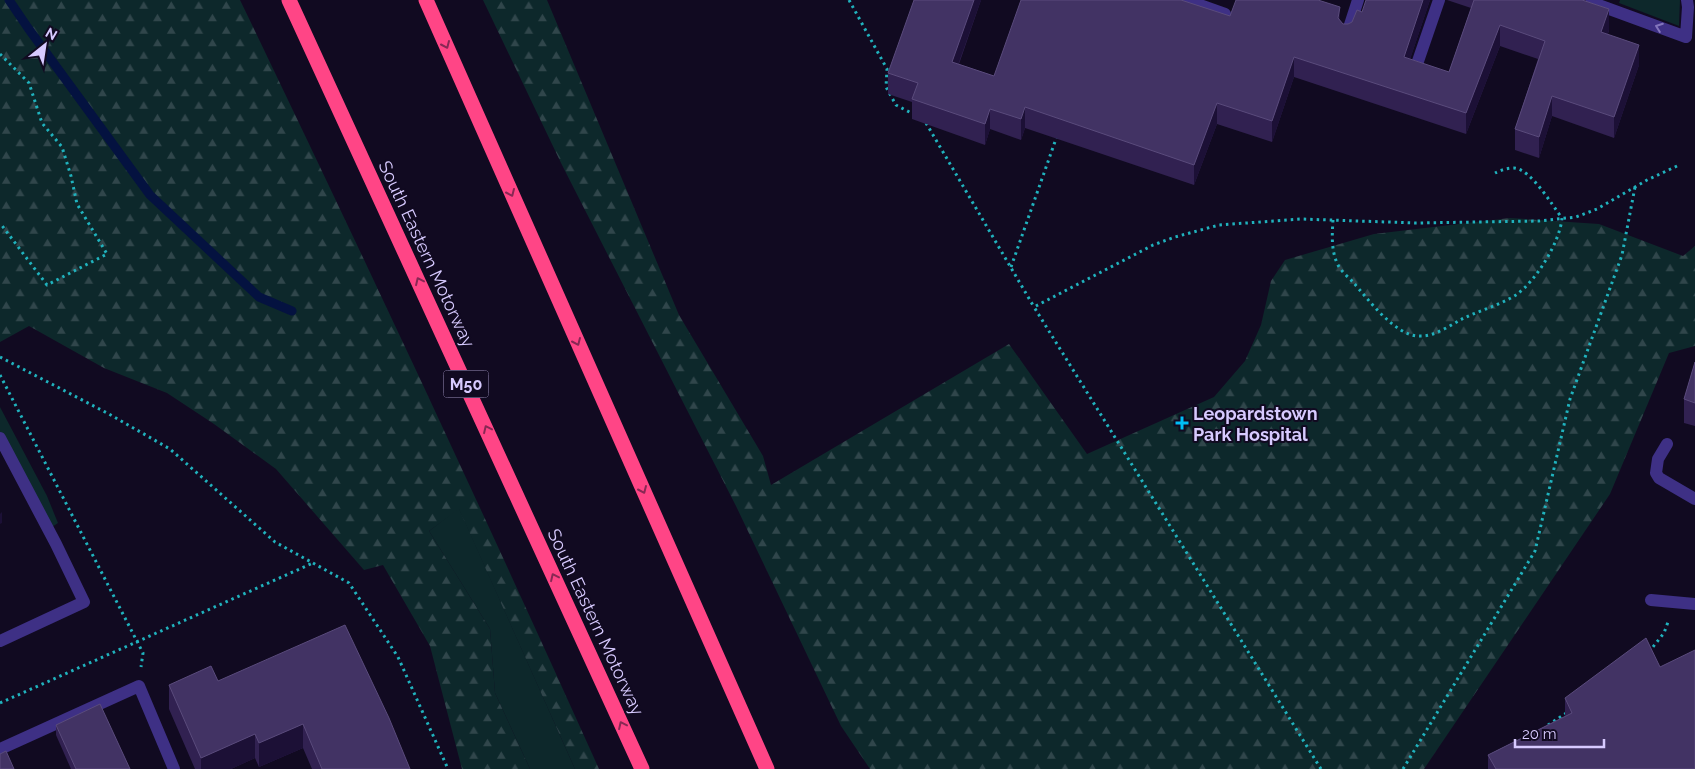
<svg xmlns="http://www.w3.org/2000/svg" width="1695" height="769" viewBox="0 0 1695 769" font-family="Raleway,sans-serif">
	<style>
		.grass { fill: #0d282b }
		.forest { fill: url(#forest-firs) }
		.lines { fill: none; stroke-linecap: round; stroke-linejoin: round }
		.stream { stroke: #041240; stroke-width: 9 }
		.path { stroke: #20b2bd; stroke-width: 3; stroke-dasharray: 2.5 4; stroke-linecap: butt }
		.minor { stroke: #3e3085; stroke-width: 12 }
		.highway { stroke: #ff4586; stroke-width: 15 }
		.wall { fill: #312151 }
		.shaded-wall { fill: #1c1036 }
		.building { fill: #423364; stroke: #5a4b7c }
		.oneway { stroke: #8375bc }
		.oneway2 { stroke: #882854 }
		.poi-dot { fill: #00bdf5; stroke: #110a21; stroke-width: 2 }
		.labels { text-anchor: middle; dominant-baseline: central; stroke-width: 4; stroke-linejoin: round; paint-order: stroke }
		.shield { fill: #110a21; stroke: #9c90bc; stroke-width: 1 }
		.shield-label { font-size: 16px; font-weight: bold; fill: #d7caff }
		.street-label { font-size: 18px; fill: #d7caff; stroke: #110a21 }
		.poi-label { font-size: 18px; font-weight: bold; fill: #d7caff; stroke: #110a21; text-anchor: start }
	</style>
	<defs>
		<pattern id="forest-firs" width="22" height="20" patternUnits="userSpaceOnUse" patternTransform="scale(1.25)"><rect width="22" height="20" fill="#0d282b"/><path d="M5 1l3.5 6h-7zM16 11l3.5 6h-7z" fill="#30464b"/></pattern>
	</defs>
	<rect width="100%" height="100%" fill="#110a21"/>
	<g class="grass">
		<polygon points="1620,0 1680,0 1679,26 1619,3"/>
		<polygon points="0,407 47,496 58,523 52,527 0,432"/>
		<polygon points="459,508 575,769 530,769 495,693 490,629 429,531"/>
	</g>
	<g class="forest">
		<path d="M0 0H240C363 255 483 511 599 769H575L459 509 429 531 490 629 495 693 530 769H462L430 646 383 565 364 570 276 469 214 424 167 393 104 368 29 326 0 342Z"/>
		<polygon points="483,0 547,0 679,315 763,456 771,485 1009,344 1087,454 1214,397 1245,361 1261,325 1271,281 1285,260 1374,234 1510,218 1599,224 1683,256 1695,246 1695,346 1669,353 1610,494 1424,769 870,769 841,726 736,506 562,165"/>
	</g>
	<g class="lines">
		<polyline class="stream" points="9,0 28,28 150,195 259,297 292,311"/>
		<g class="path">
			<polyline points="849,0 887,69 886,87 896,105 915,115"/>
			<polyline points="0,54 29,83 42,123 62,147 71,176 77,204 107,254 47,285 0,223"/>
			<polyline points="926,123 1034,307"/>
			<path d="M1333 220C1332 235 1331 251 1338 265 1341 271 1348 277 1353 282 1367 298 1395 336 1419 336 1435 337 1450 325 1464 318 1481 310 1500 305 1516 295 1536 281 1560 242 1562 218 1552 205 1531 169 1514 168 1507 168 1501 170 1495 173"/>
			<polyline points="1011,267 1057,136"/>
			<polyline points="0,357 109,414 170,449 275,542 349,583 398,657 448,769"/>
			<polyline points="0,375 143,653 141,667"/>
			<polyline points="1649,652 1664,633 1668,622"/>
			<polyline points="0,703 313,563"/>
			<polyline points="1548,725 1568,712"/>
			<polyline points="1321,769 1034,307 1153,245 1175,237 1219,225 1301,219 1416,223 1539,221 1576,217 1597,209 1647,180 1677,166"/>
			<polyline points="1403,769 1535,551 1570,399 1622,255 1635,187"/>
		</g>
		<g class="minor">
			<polyline points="1186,0 1225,14"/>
			<polyline points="1585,0 1686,37 1688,7 1687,0"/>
			<polyline points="1346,37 1358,0"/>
			<polyline points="1416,67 1439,0"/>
			<polyline points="0,438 56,544 84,602 0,641"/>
			<polyline points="1667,444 1658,459 1656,473 1659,478 1695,499"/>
			<polyline points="1651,600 1695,604"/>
			<polyline points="0,749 139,686 174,769"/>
		</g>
		<g class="highway">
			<polyline points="289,0 642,769"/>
			<polyline points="426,0 767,769"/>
		</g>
	</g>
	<g class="wall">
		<polygon points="981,0 959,64 994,76 1230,16 1340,21 1343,24 1348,24 1352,22 1362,12 1430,0 1410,59 1449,72 1471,8 1447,0 1586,0 1586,1 1609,30 1608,34 1639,65 1614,138 1552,116 1539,158 1515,150 1515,129 1538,59 1500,46 1466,134 1294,77 1272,142 1217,124 1194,185 1025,128 1021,140 990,129 985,145 912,119 912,102 888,94 888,73"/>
		<polygon points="1695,362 1695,426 1684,423 1684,399"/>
		<polygon points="218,681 410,769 312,769 303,748 259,767 255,758 231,769 195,769 169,709 169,685"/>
		<polygon points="1565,698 1695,769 1488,769 1488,755 1565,716"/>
		<polygon points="56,725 130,769 71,769 56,735"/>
	</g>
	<g class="shaded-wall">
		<polygon points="974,0 981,0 952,82 952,62"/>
		<polygon points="1423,0 1430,0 1404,77 1404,57"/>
		<polygon points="1340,7 1340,28 1338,18"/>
		<polygon points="1609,9 1609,30 1601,53 1601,32"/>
		<polygon points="1500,25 1500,46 1466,134 1466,113"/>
		<polygon points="1639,45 1639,65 1614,138 1614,117"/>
		<polygon points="1294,57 1294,77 1272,142 1272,121"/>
		<polygon points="1552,96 1552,116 1539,158 1539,137"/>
		<polygon points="1217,103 1217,124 1194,185 1194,165"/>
		<polygon points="1025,107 1025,128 1021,140 1021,119"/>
		<polygon points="990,109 990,129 985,145 985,124"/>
		<polygon points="2,512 2,523 0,524 0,514"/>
		<polygon points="303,724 303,748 259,767 259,743"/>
		<polygon points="255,734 255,758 231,769 201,769 201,758"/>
	</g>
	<g class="building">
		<polygon points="914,0 974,0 952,62 994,76 1021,0 1181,0 1230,16 1236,0 1318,0 1340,7 1338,18 1343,24 1348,24 1352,22 1357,10 1362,12 1366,0 1423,0 1404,57 1449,72 1474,0 1582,0 1609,9 1601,32 1639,45 1614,117 1552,96 1539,137 1515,129 1545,41 1500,25 1466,113 1294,57 1272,121 1217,103 1194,165 1025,107 1021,119 990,109 985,124 912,99 918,83 888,73"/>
		<polygon points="1695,362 1695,403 1684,399"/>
		<polygon points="345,625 389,718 410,769 322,769 303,724 259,743 255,734 201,758 169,685 211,666 218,681"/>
		<polygon points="1646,638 1660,667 1695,650 1695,769 1496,769 1488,755 1572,713 1565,698"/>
		<polygon points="100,704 130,769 76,769 56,725"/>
		<polygon points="6,751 14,769 0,769 0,754"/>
	</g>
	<defs><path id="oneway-chevron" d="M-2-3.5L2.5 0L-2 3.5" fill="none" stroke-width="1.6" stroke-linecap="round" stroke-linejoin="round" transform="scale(1.25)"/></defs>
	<use class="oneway" href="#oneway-chevron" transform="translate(1659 27) rotate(-160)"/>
	<g class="oneway2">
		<use href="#oneway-chevron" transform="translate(446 45) rotate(66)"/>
		<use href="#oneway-chevron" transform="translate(511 193) rotate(66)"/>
		<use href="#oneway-chevron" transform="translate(419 281) rotate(-115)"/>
		<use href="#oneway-chevron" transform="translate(577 342) rotate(66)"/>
		<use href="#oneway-chevron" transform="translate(487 429) rotate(-115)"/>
		<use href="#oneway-chevron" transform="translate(643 490) rotate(66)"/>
		<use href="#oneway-chevron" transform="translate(554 577) rotate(-115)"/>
		<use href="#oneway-chevron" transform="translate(622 725) rotate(-115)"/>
	</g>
	<path class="poi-dot" d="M1179.5 415.5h5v5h5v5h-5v5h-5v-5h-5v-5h5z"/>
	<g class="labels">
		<rect class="shield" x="443.5" y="370.5" width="45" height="27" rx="4"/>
		<g class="shield-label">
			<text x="466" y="384">M50</text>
		</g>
		<g class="street-label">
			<text transform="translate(427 254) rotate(65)">South Eastern Motorway</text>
			<text transform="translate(596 622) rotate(65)">South Eastern Motorway</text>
		</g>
		<g class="poi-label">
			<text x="1193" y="413">Leopardstown<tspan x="1193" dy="21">Park Hospital</tspan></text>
		</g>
	</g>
	<g transform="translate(45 45) rotate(30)" stroke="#110a21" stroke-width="4" paint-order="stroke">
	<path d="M0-4L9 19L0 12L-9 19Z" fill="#d7caff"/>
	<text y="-8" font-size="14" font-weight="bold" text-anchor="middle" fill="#d7caff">N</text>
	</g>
	<path d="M1515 739v8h89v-8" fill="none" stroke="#d7caff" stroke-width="2.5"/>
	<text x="1522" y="739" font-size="15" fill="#d7caff" stroke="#110a21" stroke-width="4" paint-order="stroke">20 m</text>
</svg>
